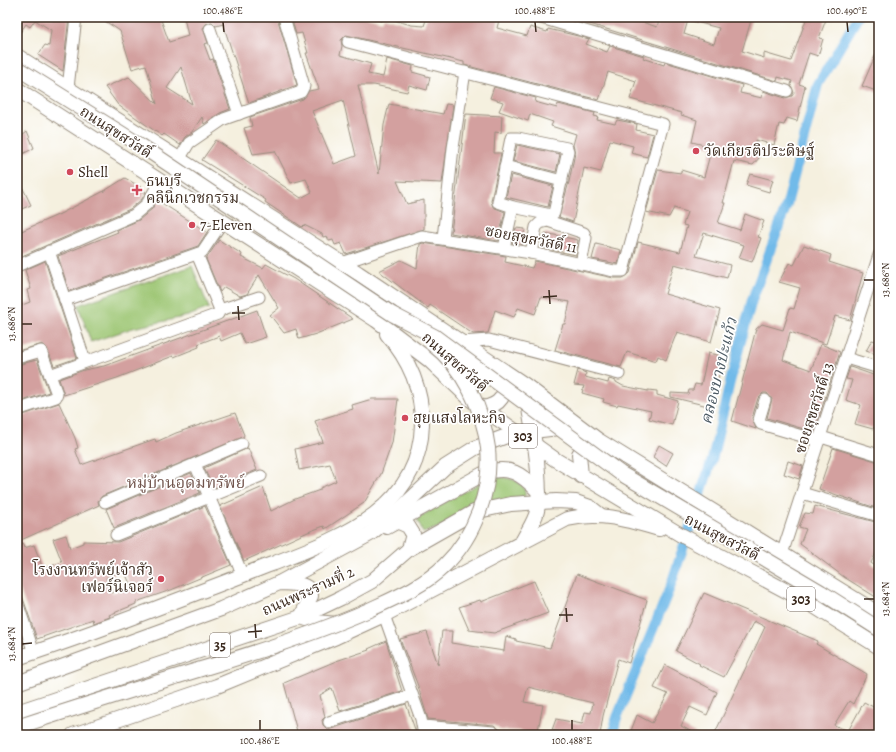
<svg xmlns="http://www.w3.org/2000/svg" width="896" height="752" viewBox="0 0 896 752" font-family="Alegreya,'Noto Serif Thai',serif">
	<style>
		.green { fill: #9bc571; stroke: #6b7848 }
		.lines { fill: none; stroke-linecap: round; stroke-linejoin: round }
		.canal { stroke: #71bae9; stroke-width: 10 }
		.building { fill: #d3a09f; fill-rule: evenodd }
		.minor-casing { stroke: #988d7e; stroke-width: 13 }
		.major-casing { stroke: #988d7e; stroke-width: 16 }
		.minor { stroke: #fff; stroke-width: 11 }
		.major { stroke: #fff; stroke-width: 14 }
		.major-bridge-casing { stroke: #988d7e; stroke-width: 16; stroke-linecap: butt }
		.major-bridge { stroke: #fff; stroke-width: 14 }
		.ticks { fill: none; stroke: #3b2a1e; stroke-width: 1.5 }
		.poi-dot { fill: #d1495b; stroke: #fff; stroke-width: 1.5 }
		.labels { text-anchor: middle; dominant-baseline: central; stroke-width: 3.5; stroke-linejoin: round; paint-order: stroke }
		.shield { fill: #fff; stroke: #766a62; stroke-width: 1 }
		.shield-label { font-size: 14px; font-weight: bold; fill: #3b2a1e }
		.street-label { font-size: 15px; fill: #3b2a1e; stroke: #fff }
		.poi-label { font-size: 15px; fill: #3b2a1e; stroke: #fff; text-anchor: start }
		.water-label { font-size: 16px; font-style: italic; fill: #4e5c65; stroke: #fff }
		.neighbourhood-label { font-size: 16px; fill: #70534b; stroke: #fff }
		.neatline { fill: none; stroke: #3b2a1e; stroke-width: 1.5 }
		.ticks-label { font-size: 10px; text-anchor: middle; fill: #3b2a1e }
	</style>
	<rect width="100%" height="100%" fill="#fff"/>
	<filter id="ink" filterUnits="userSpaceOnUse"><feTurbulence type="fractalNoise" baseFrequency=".025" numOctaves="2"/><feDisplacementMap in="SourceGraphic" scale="8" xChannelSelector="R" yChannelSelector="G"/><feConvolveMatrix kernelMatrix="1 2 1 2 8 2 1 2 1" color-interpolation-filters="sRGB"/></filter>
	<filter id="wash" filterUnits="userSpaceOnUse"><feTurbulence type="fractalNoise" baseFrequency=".012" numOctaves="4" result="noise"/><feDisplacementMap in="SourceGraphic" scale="16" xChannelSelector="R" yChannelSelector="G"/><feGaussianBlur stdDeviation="0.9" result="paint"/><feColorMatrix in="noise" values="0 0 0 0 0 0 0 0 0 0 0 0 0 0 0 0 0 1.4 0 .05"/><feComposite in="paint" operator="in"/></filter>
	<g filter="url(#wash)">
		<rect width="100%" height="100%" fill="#f5f0df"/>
		<g class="green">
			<polygon points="192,266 209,308 188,316 133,328 91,342 78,305"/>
			<path d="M492 476C504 477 527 479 525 496L423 533C421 530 420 524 417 519L419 517Z"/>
		</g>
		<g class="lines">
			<polyline class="canal" points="613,735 616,720 671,585 713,456 730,382 752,300 787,204 818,84 858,17"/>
		</g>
		<g id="blocks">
			<g class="building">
				<polygon points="17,17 69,17 63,71 38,55 45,45 49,46 51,30 35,20 30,27 26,24 17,37"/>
				<path d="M99 17H160L169 42 188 36 184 17H277L297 85 249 103 223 24 216 26 212 22 207 23 203 28 208 43 204 44 210 60 213 59 230 109 220 113 204 124 202 117 192 132 185 137 180 145 164 134 162 136 118 105 105 87 129 77 157 104 146 65 132 69 120 31ZM181 67 192 104 167 88Z"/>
				<path d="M291 17H367L382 21 384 17 411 25 424 26 427 17 481 19 485 17 499 20 497 28 527 36 530 27 547 32 548 29 578 36 589 39 586 44 607 52 610 46 644 56 643 58 664 65 665 62 742 85 740 93 762 98 763 91 785 98 792 96 794 93 791 85 792 81 778 77 777 81 567 17H627L657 27 660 17H752L742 51 764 58V53L791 61 807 17H827L819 38 823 39 818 56 809 53 799 84 805 86 797 121 787 118 784 125 779 124 774 145 756 140 759 158 753 165 734 161 723 203H725L718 223 740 230 745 214 764 221 758 237 761 238 752 262 739 258 744 245 704 233 696 256 730 265 727 278 674 264 665 294 720 310 711 342 677 332 666 360 658 356 656 361 627 352 621 367 555 350 563 324H565L570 302 541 297 535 314 518 308 514 317 495 310 488 333 473 334 430 305 428 308 379 271 401 260 417 268 420 244 423 243 506 256 505 262 532 268 535 261 614 278H623L630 273 638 242 680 252 687 226 683 225 687 212 674 208 669 217 646 212 658 170 681 173V170L704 177 712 147 692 142 697 120 681 115 682 113 630 99 636 81 608 72 599 100 464 65V62L346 35 341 40 342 46 340 55 371 64 368 74 383 77 387 59 413 66 412 72 430 77 427 90 409 85 407 92 374 85H358L379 174 384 125 389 104 443 114 446 104 453 105 442 183 397 181 407 204 424 200V229L346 254 341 243 335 245 333 240 329 241 327 236 323 237 322 234 304 225 302 227 265 202 266 200 202 160 216 140 301 198 312 192 306 179 291 183 275 151 253 154 244 128 252 126 250 117 303 99 309 91 319 89 306 53H308L302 33 296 34ZM688 20 719 28 714 44 684 34ZM343 100 356 156 334 164 312 111Z"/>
				<polygon points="879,47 879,92 862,86"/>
				<polygon points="494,87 536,98 535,102 557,108 558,104 595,113 594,116 598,117 597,120 615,124 617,120 637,124 636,130 653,134 647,157 631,153 633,146 610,140 601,172 584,168 573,222 559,217 569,182 575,153 573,145 576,134 551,126 553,122 530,114 528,121 499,111 503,102 490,98"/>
				<polygon points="466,114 502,116 501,133 495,132 494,153 501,153 491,201 493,207 505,212 498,241 451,233"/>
				<polygon points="27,131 34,148 17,157 17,139"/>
				<polygon points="517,145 560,154 556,172 513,161"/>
				<polygon points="750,174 773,180 769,192 746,185"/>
				<polygon points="511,175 553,186 548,207 506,197"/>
				<polygon points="17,176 31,205 17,211"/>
				<polygon points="125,178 144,189 143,191 146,192 142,199 130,209 22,256 17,241 17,233 60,214 106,190"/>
				<polygon points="157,200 207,232 198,246 69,291 58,256 118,232 117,230 139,220 152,209"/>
				<polygon points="516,228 525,229 522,245 512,243"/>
				<polygon points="545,233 578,240 576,255 542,248"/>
				<polygon points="219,240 242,254 241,257 263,268 266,264 294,279 353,319 316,334 299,339 296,329 284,333 270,315 279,308 259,275 247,294 240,296 224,287 220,292 206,259"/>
				<polygon points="596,244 621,250 618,264 592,259"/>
				<polygon points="804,245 831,255 829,262 863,273 850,320 835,316 826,344 790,332 783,360 811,370 821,344 840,352 814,432 767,418 772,399 767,393 763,393 758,398 752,418 756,429 732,421 756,329 762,324 783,330 790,308 794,309 800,288 779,282 789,263 794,265"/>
				<polygon points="45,261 77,358 54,366 47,348 43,344 17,351 17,307 30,302 27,290 31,289 25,270"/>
				<polygon points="257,310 266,337 245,344 240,333 221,341 219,336 198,344 199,347 174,357 173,356 117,378 64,395 59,379 84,370 104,366"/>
				<polygon points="872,340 879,342 879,355 866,351"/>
				<polygon points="708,353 722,356 718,380 713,379 708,406 671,397 671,393 688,394 689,390 693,390 695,384 701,385"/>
				<polygon points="37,360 49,392 17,403 17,365"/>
				<polygon points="850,367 879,377 879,429 874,427 873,429 855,424 861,405 846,400 852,380 846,379"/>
				<polygon points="578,370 586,373 585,377 608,383 609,379 616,381 616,382 623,386 648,391 648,390 657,391 657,395 678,401 672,425 649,419 651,411 618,404 617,406 603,402 604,399 582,393 584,386 574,385"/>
				<polygon points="372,399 398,399 392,443 381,474 364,503 325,529 324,526 308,532 244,561 220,506 263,487 271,511 295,499 320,490 320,488 336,481 330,464 299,470 295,449 323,442 315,421 353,409 352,405"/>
				<path d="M59 403 75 438 78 448 75 449 81 465 155 439 156 442 176 433 235 413 244 435 243 437 102 496 98 501 99 505 21 540 24 548 34 545 43 569 62 562 53 539 66 535 70 548 83 543V541L118 542 205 506 231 565 171 590 136 602V604L109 615 110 617 94 623 93 619 37 639 17 581V417ZM124 570 131 586 112 593 106 578Z"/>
				<polygon points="659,445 673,453 666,466 653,457"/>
				<polygon points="248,448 257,470 213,488 204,468"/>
				<polygon points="833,448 879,462 879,509 819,489"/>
				<polygon points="788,461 803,466 799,479 784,474"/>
				<polygon points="191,473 200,493 114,528 106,509"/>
				<polygon points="815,506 879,523 879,553 876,553 871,563 879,569 879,599 844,577 800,544 806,529 799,527 805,513 813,514"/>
				<polygon points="577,574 647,600 629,663 618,659 603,716 600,735 575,735 552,730 556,719 582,724 585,712 591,713 593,703 528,687 524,702 543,705 537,735 522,731 500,730 494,725 428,719 418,686 400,639 427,632 438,665 442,631 452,631 451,643 504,651 506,636 516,639 516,641 550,648"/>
				<polygon points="534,581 548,613 494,633 469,630 459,607 480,600 481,602"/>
				<polygon points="704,593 818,641 816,644 867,674 853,704 849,701 834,725 848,731 864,702 879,710 879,735 714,735 765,627 754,621 724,677 699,665 700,664 676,651"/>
				<polygon points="17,624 24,644 17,647"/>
				<polygon points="386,641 402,691 340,711 332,688 320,695 325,717 322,720 323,725 328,730 406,704 417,735 298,735 284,683 336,661 369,650 368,649"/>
				<polygon points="665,665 717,692 707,715 690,707 681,726 698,735 638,735 631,731 637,715 652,723 668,694 654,688"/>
			</g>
		</g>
	</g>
	<g filter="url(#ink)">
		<use href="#blocks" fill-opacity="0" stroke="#988d7e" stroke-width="1"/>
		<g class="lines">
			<g class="minor-casing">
				<g id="minor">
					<polyline points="538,17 787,91"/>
					<polyline points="210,29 239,114"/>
					<polyline points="68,88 76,17"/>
					<polygon points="511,138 518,138 567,148 568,151 554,213 551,215 513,207 498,202"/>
					<polyline points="180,158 189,143 224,119 301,92 304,86 284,17"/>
					<polyline points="505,166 562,181"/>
					<polyline points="443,238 453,148 465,72"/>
					<polyline points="504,248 513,207"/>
					<polyline points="49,251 85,361"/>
					<polyline points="531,253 536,227 540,223 548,221 584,233 586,238 581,264"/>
					<polyline points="197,254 220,310"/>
					<polyline points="342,263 422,236 531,253 614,271 623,271 663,124 348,42"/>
					<polyline points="17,266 134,215 147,204 160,181"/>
					<polyline points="65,300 202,252 223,221"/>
					<polyline points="461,342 489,340 619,374"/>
					<polyline points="17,358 41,351 57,394 56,397 17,410"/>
					<polyline points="846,358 879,368"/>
					<polyline points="50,375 218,314 220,310 259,297"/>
					<polyline points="765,400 759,420 761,424 819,441"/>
					<polyline points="821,437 879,455"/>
					<polyline points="195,464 243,576"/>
					<polyline points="802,493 879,516"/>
					<polyline points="105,502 242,444"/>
					<polyline points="116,535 261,476"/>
					<polyline points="782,554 879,255"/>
					<polyline points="17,602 34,653"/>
					<polyline points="384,615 421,719 424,735"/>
					<polyline points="329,722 412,695"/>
					<polyline points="423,726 493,732"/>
				</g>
			</g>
			<g class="major-casing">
				<g id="major">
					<polyline points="17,56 358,273 525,385 598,440 879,614"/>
					<polyline points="17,89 376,320 429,360 470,399 556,460 681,535 809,603 879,647"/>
					<path d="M483 408C501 405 506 395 506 377"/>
					<polyline points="581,476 579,454 587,444 595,441"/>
					<polyline points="399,522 408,526 413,534 409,549"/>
					<path d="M387 527 483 474C509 464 522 474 539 492"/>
					<path d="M522 542C527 532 535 521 537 511 543 481 532 427 527 397"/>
					<path d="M279 583C290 584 311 582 311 596L301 617 316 622 337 624"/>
					<path d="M17 658C81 638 144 613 207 589 229 581 250 572 272 564 339 538 420 510 422 424 422 389 410 361 387 334"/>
					<polyline points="17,683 221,609 279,583 370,534 396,513 445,467 475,448 504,437 533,431 567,427"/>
					<polyline points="17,712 301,617 341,598 372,581 409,549 474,512 511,504 556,501 576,502 590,507 600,515"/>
					<path d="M73 735 217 686 336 637 384 615 567 519C600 511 628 520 659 529"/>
				</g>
			</g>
			<use href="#minor" class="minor"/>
			<use href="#major" class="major"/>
			<g class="major-bridge-casing">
				<g id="major-bridge">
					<polyline points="17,68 140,145 392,314 434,336 620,473 821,592 879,629"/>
					<path d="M17 727C78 707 139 688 201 669 258 652 314 634 369 610 395 598 424 586 445 565 475 536 492 489 488 448 483 409 464 368 432 344"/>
				</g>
			</g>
			<use href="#major-bridge" class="major-bridge"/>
		</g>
	</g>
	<path class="ticks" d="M223 22 224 32M535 22 536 32M847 22 848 32M864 280H874M549 290 550 304M543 297 557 296M238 306 239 320M232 313H245M22 324H32M864 599H874M566 608 567 622M559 615H573M255 624 256 638M248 632 262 631M22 644 32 643M260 720V730M572 720V730"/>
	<g class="poi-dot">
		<circle cx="696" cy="151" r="4"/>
		<circle cx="70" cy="172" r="4"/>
		<path d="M135 184h4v4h4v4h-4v4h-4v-4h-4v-4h4z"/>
		<circle cx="192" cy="225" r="4"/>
		<circle cx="405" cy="418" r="4"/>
		<circle cx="161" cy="579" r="4"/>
	</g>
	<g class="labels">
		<g class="shield">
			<rect x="509" y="424" width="28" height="24" rx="3"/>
			<rect x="787" y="587" width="28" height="24" rx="3"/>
			<rect x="210" y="633" width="20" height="24" rx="3"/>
		</g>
		<g class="shield-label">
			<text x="523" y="436">303</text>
			<text x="801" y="599">303</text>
			<text x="220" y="645">35</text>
		</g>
		<g class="street-label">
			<text transform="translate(116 132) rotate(33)">ถนนสุขสวัสดิ์</text>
			<text transform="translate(531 239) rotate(11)">ซอยสุขสวัสดิ์ 11</text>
			<text transform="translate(455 362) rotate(41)">ถนนสุขสวัสดิ์</text>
			<text transform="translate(814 408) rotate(-72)">ซอยสุขสวัสดิ์ 13</text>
			<text transform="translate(722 537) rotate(28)">ถนนสุขสวัสดิ์</text>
			<text transform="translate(308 591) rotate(-24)">ถนนพระรามที่ 2</text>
		</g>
		<g class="poi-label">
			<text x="704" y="151">วัดเกียรติประดิษฐ์</text>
			<text x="78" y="172">Shell</text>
			<text x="146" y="181">ธนบุรี<tspan x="146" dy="17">คลินิกเวชกรรม</tspan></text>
			<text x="200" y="225">7-Eleven</text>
			<text x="413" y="418">ฮุยแสงโลหะกิจ</text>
			<text x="153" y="570" text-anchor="end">โรงงานทรัพย์เจ้าสัว<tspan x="153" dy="17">เฟอร์นิเจอร์</tspan></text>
		</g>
		<g class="water-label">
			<text transform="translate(719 371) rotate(-76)">คลองบางปะแก้ว</text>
		</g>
		<g class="neighbourhood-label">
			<text x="186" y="483">หมู่บ้านอุดมทรัพย์</text>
		</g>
	</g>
	<rect width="896" height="752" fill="none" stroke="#fff" stroke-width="44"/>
	<rect x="22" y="22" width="852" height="708" class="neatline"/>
	<g class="ticks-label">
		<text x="223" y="14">100.486°E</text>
		<text x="535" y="14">100.488°E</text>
		<text x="847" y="14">100.490°E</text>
		<text transform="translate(885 280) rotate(-90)" y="4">13.686°N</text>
		<text transform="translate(11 324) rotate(-90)" y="4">13.686°N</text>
		<text transform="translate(885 599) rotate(-90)" y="4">13.684°N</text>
		<text transform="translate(11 644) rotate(-90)" y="4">13.684°N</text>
		<text x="260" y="744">100.486°E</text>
		<text x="572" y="744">100.488°E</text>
	</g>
</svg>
